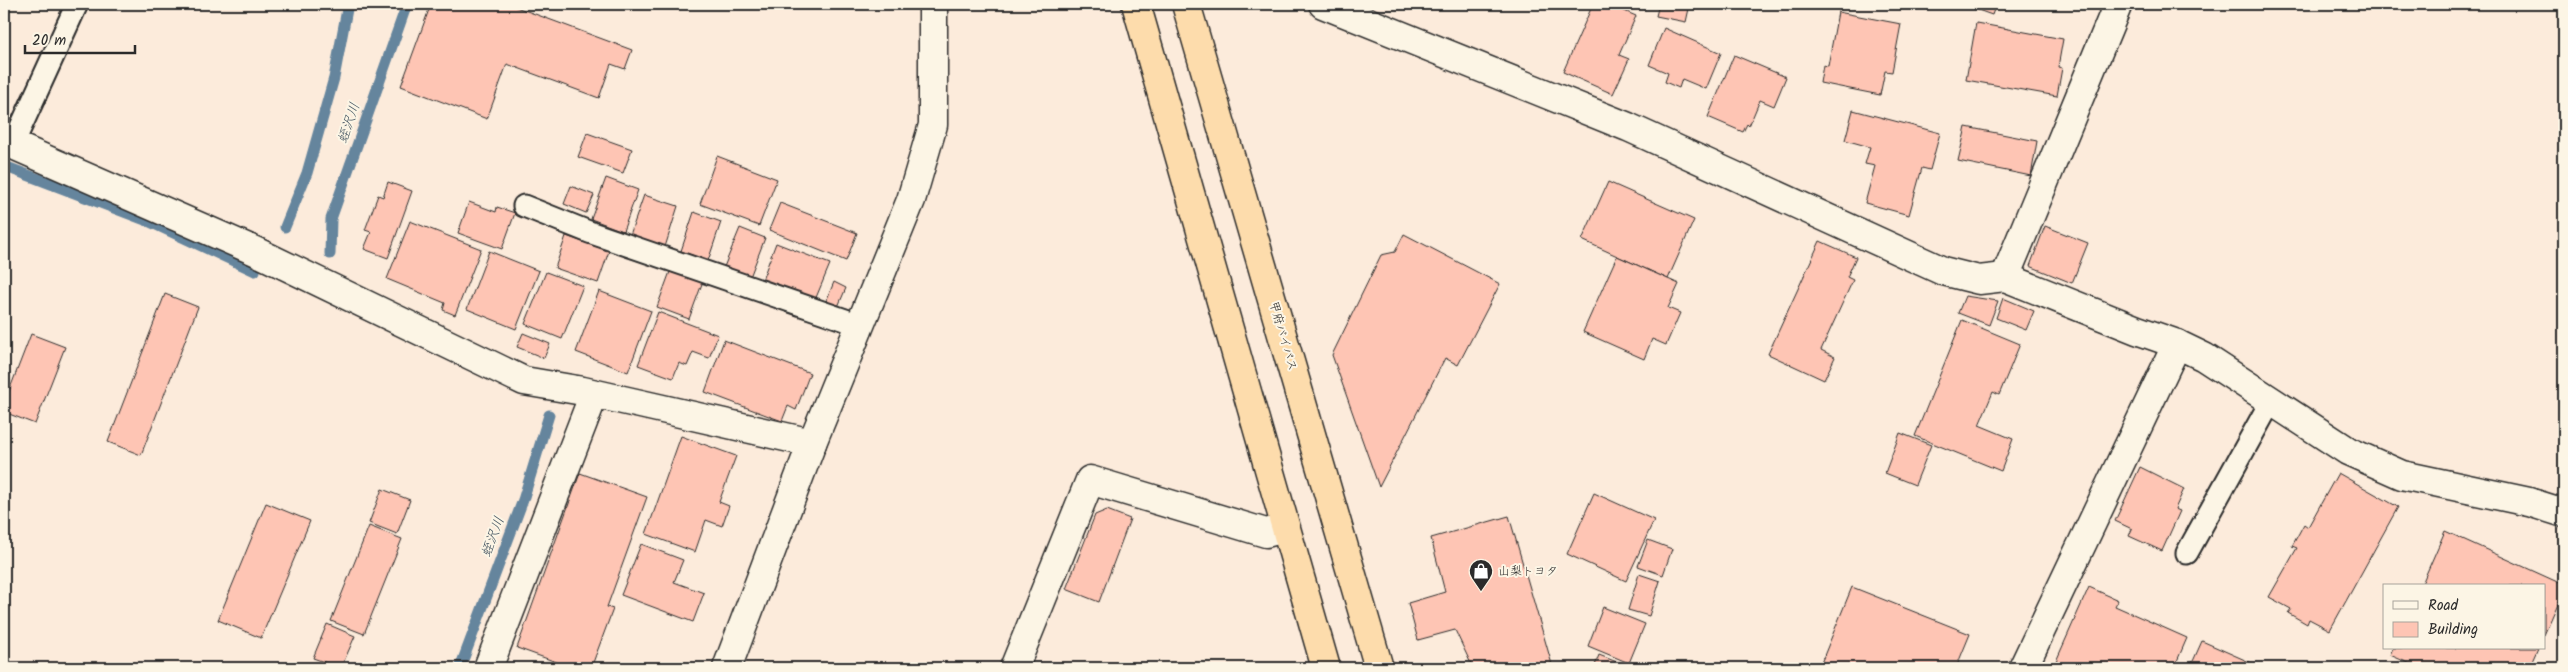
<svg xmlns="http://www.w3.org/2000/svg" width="2568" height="672" viewBox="0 0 2568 672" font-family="Kalam,'Klee One',sans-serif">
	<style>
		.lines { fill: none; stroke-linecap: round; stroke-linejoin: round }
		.stream { stroke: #65859d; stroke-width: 11 }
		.building { fill: #fec5b4; stroke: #2b2b2b }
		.service-casing { stroke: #2b2b2b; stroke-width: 25 }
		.minor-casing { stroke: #2b2b2b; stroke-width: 31 }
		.tertiary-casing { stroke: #2b2b2b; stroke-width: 31 }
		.trunk-casing { stroke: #2b2b2b; stroke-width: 31 }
		.service { stroke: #fcf5e5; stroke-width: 21 }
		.minor { stroke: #fcf5e5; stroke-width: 28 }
		.tertiary { stroke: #fcf5e5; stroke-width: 28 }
		.trunk { stroke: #fddcac; stroke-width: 28 }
		.labels { text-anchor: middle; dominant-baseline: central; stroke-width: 4; stroke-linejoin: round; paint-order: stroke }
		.street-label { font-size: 12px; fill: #2b2b2b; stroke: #fcf5e5 }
		.poi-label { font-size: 12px; fill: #2b2b2b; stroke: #fcf5e5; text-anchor: start }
		.water-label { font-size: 14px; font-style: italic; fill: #485864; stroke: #fcf5e5 }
	</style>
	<rect width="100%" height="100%" fill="#fcebdb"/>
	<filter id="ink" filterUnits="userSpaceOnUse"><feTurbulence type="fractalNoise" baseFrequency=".02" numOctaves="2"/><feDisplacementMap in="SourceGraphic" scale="10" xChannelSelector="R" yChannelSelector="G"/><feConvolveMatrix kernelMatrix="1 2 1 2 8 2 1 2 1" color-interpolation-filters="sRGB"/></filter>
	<g filter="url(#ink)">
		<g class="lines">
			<g class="stream">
				<polyline points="4,166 148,221 255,271"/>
				<polyline points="285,227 307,173 334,78 348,4"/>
				<polyline points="330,254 331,219 407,4"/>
				<polyline points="460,668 523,500 549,415"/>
			</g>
		</g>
		<g class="building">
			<polygon points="431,4 508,4 632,50 625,69 611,64 599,98 507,64 487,119 401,86"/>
			<polygon points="1593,4 1608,4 1636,16 1619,55 1629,59 1613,94 1563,72"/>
			<polygon points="1659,4 1690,4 1686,22 1656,16"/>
			<polygon points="1961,4 1996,4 1992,15"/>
			<polygon points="1838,12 1901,24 1892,72 1885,71 1880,95 1820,83 1823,65 1828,66"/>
			<polygon points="1976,23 2063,39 2058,67 2062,68 2057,96 1966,80"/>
			<polygon points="1664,28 1721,53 1706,89 1682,79 1679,88 1665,82 1668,73 1649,65"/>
			<polygon points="1734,55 1786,77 1774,106 1760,100 1749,126 1747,124 1743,132 1708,117"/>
			<polygon points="1853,110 1940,133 1930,170 1922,168 1909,215 1865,203 1875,166 1865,164 1870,147 1845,140"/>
			<polygon points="1966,127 2037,141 2031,176 1958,161"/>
			<polygon points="587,133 632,149 623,173 578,157"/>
			<polygon points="717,156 777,179 759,226 700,204"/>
			<polygon points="606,178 638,190 623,231 591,219"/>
			<polygon points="388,182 412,191 388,258 364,249 371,232 365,230 378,195 383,197"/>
			<polygon points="1608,182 1694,220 1668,279 1582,240"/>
			<polygon points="571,186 594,195 586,213 564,204"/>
			<polygon points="644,195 678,206 665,247 630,235"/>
			<polygon points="469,202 496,212 497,207 515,213 502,249 458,233"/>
			<polygon points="780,203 857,233 846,261 769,230"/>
			<polygon points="694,212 721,222 708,261 681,251"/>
			<polygon points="410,221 481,249 455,315 443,310 445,303 387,279"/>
			<polygon points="2045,226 2088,243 2072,283 2030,266"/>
			<polygon points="740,228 765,238 750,277 724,267"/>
			<polygon points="1404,234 1500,284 1458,365 1445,358 1379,487 1332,355 1381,255 1395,252"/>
			<polygon points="566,236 609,251 598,283 555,268"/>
			<polygon points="1820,241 1856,257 1847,277 1853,280 1821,350 1835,357 1824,380 1768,354"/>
			<polygon points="776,243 830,264 815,300 762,280"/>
			<polygon points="489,251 539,271 516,329 467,309"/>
			<polygon points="1617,256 1679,284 1668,308 1680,313 1666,345 1652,339 1644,359 1583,332"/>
			<polygon points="671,269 703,281 689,319 657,307"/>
			<polygon points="546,272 583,286 562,339 525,324"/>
			<polygon points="834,282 846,288 837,309 825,304"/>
			<polygon points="599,291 651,311 628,372 576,352"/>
			<polygon points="165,294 198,307 141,455 108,442"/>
			<polygon points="1965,296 1998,301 1989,325 1958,313"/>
			<polygon points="2003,298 2034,311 2026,330 1996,318"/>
			<polygon points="658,312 718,335 709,358 693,352 687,366 679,363 673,378 638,365"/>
			<polygon points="1962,320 2020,344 1999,395 1993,392 1979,425 2013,439 2001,471 1915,436"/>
			<polygon points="523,333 550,344 544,358 517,347"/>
			<polygon points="31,334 65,347 35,424 4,412 4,404"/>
			<polygon points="724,340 810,373 796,410 788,406 782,421 705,392"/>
			<polygon points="1900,433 1931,445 1915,485 1885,473"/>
			<polygon points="681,436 736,456 719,502 729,506 722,526 706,520 695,552 646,534"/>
			<polygon points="2140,467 2184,489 2175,509 2180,511 2162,551 2129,536 2132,529 2115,521"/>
			<polygon points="580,473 647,497 607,607 613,609 591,668 573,668 517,648"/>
			<polygon points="2338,473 2398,507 2330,630 2309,619 2307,624 2288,613 2291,609 2269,597 2297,548 2292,546 2304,524 2308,527"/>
			<polygon points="382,489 410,500 397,534 369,523"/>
			<polygon points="1594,493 1654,520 1626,581 1567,554"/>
			<polygon points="266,503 310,521 261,638 218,620"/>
			<polygon points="1107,510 1130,519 1099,602 1066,589 1095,515"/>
			<polygon points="1509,516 1553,668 1473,668 1455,630 1418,640 1408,603 1445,592 1431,538"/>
			<polygon points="369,526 402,539 364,634 331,621"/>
			<polygon points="2445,531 2564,585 2564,590 2544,635 2544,586 2421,586"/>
			<polygon points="1648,540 1672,549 1663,575 1638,566"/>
			<polygon points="641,544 683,560 674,582 704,593 693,622 621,595"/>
			<polygon points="1639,574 1660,581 1649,616 1628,610"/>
			<polygon points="1852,587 1970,634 1956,668 1819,668"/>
			<polygon points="2089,587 2118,600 2115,606 2187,638 2174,668 2053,668"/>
			<polygon points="1603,607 1645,624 1629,663 1588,646"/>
			<polygon points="327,624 355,636 341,668 313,658"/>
			<polygon points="2202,641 2263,668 2190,668"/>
			<polygon points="2393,648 2538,648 2529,668 2420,668 2390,655"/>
			<polygon points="1599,655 1622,664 1621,668 1594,668"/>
		</g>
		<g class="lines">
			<g class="service-casing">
				<g id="service">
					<polyline points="13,144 77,4"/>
					<polyline points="524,206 589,232 860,325"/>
					<polyline points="2187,553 2271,401"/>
				</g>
			</g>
			<g class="minor-casing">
				<g id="minor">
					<polyline points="1323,4 1628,127 1943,271 1979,280 2005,277 2137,330 2177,344 2204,357 2348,451 2402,475 2529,502 2564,513"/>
					<polyline points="4,141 255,251 524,381 583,391 812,443"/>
					<polyline points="2005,277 2118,4"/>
					<polyline points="488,668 594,394"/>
					<polyline points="1014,668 1090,480 1266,533 1285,528"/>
					<polyline points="2023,668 2177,344"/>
				</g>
			</g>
			<g class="tertiary-casing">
				<polyline id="tertiary" points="727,668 812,443 911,200 933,125 933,4"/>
			</g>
			<g class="trunk-casing">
				<g id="trunk">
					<polyline points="1136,4 1326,668"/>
					<polyline points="1186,4 1379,668"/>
				</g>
			</g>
			<use href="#service" class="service"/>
			<use href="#minor" class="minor"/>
			<use href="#tertiary" class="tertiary"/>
			<use href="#trunk" class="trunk"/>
		</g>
	</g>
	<defs>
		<g id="shop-pin" transform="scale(1.25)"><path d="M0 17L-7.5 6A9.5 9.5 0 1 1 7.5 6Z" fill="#2b2b2b" stroke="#fcf5e5"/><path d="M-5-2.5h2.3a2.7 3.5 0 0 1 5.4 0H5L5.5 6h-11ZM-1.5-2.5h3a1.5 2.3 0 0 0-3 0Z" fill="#fff"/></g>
	</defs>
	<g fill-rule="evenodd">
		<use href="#shop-pin" x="1481" y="571"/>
	</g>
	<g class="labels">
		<g class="street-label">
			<text transform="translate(1283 336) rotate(74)">甲府バイパス</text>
		</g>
		<g class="poi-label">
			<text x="1498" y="571">山梨トヨタ</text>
		</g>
		<g class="water-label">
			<text transform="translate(349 123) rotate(-71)">蛭沢川</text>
			<text transform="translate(493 537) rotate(-70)">蛭沢川</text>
		</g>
	</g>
	<rect width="2568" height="672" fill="none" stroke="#fcf5e5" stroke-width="20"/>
	<rect x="10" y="10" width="2548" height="652" fill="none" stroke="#2b2b2b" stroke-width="2" filter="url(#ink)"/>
	<rect x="2383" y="584" width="162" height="65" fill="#fcf5e5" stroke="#a8a49b"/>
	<rect x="2393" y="601" width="25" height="8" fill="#fcf5e5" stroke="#a8a49b"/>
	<text x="2428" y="610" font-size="15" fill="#2b2b2b">Road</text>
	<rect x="2393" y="622" width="25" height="15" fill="#fec5b4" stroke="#a8a49b"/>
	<text x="2428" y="634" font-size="15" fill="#2b2b2b">Building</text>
	<path d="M25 45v8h110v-8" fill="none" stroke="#2b2b2b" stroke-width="2.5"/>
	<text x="32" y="45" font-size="15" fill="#2b2b2b" stroke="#fcf5e5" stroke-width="4" paint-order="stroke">20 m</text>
</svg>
